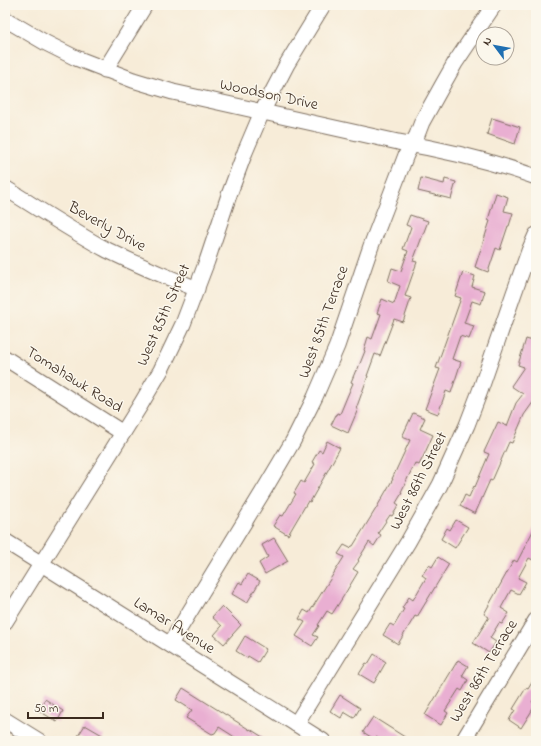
<svg xmlns="http://www.w3.org/2000/svg" width="541" height="746" viewBox="0 0 541 746" font-family="'Indie Flower',sans-serif">
	<style>
		.building { fill: #e9afd2 }
		.lines { fill: none; stroke-linecap: round; stroke-linejoin: round }
		.minor-casing { stroke: #7d6e5f; stroke-width: 17 }
		.minor { stroke: #fff; stroke-width: 15 }
		.labels { text-anchor: middle; dominant-baseline: central; stroke-width: 3; stroke-linejoin: round; paint-order: stroke }
		.street-label { font-size: 16px; fill: #3b2a1e; stroke: #fbf7ec }
	</style>
	<rect width="100%" height="100%" fill="#fbf7ec"/>
	<filter id="ink" filterUnits="userSpaceOnUse"><feTurbulence type="fractalNoise" baseFrequency=".025" numOctaves="2"/><feDisplacementMap in="SourceGraphic" scale="8" xChannelSelector="R" yChannelSelector="G"/><feConvolveMatrix kernelMatrix="1 2 1 2 8 2 1 2 1" color-interpolation-filters="sRGB"/></filter>
	<filter id="wash" filterUnits="userSpaceOnUse"><feTurbulence type="fractalNoise" baseFrequency=".012" numOctaves="4" result="noise"/><feDisplacementMap in="SourceGraphic" scale="16" xChannelSelector="R" yChannelSelector="G"/><feGaussianBlur stdDeviation="0.9" result="paint"/><feColorMatrix in="noise" values="0 0 0 0 0 0 0 0 0 0 0 0 0 0 0 0 0 1.4 0 .05"/><feComposite in="paint" operator="in"/></filter>
	<g filter="url(#wash)">
		<rect width="100%" height="100%" fill="#f7ecd8"/>
		<g id="blocks">
			<g class="building">
				<polygon points="492,118 520,127 515,144 487,134"/>
				<polygon points="421,178 444,184 445,179 456,182 451,199 418,191"/>
				<polygon points="496,193 508,197 504,211 513,213 509,226 508,226 500,250 496,248 488,272 475,267 490,221 488,220"/>
				<polygon points="410,215 428,221 413,261 417,262 405,296 411,298 403,322 394,319 380,356 375,354 367,376 368,376 356,409 358,409 348,433 331,425 337,413 340,414 347,397 353,383 351,382 356,370 357,371 365,351 364,350 368,337 372,339 381,314 377,313 382,299 394,304 400,286 388,281 392,268 401,271 408,251 403,249 411,227 406,225"/>
				<polygon points="463,272 475,276 472,287 485,291 481,304 472,301 464,323 474,326 469,339 460,336 452,359 461,362 451,393 446,391 438,414 425,409 440,369 436,368 461,298 455,296"/>
				<polygon points="526,339 536,342 536,398 524,415 512,443 509,442 492,481 490,480 475,514 460,506 465,495 469,497 474,486 475,487 489,454 484,452 498,422 507,426 516,403 523,394 511,386 524,367 518,365"/>
				<polygon points="413,413 425,418 420,429 433,435 424,455 419,465 415,463 401,492 402,493 396,503 399,505 392,516 390,515 378,533 381,535 374,546 369,542 358,560 359,561 353,569 358,572 343,597 332,614 327,611 318,625 319,626 313,635 318,637 312,646 296,636 305,622 299,619 304,610 309,613 344,557 338,554 344,545 350,548 352,546 353,546 377,507 393,479 392,479 410,440 402,437"/>
				<polygon points="327,441 340,448 328,470 310,502 308,501 288,535 273,526 280,515 283,516 296,494 294,493 301,481 304,483 315,464 312,462 319,450 322,452"/>
				<polygon points="456,520 468,527 455,548 441,539 447,528 450,530"/>
				<polygon points="536,525 536,554 533,560 529,558 518,578 526,582 519,594 511,590 501,608 509,613 502,624 499,623 490,638 496,642 489,653 473,643 489,617 484,614 514,560 517,562"/>
				<polygon points="274,538 288,561 265,574 259,563 268,557 262,545"/>
				<polygon points="438,557 449,564 417,617 415,616 398,644 383,635 390,624 394,626 404,609 402,608 409,597 413,600 426,578 422,575 429,565 432,567"/>
				<polygon points="248,574 260,581 247,603 232,594 239,582 242,584"/>
				<polygon points="222,606 241,625 224,644 214,635 222,626 212,617"/>
				<polygon points="245,636 266,649 258,662 248,656 247,658 236,651"/>
				<polygon points="374,654 386,662 374,683 359,674 366,663 368,664"/>
				<polygon points="458,660 468,666 462,676 468,680 462,691 459,689 445,711 448,713 441,725 425,715"/>
				<polygon points="536,676 536,696 532,702 536,704 521,728 509,720 515,710 513,709 526,688 528,689"/>
				<polygon points="183,688 250,730 250,729 269,741 241,741 219,727 215,733 212,734 186,718 192,710 176,700"/>
				<polygon points="340,695 360,708 354,718 344,712 341,718 330,711"/>
				<polygon points="45,699 63,711 57,722 38,710"/>
				<polygon points="373,717 411,741 383,741 376,737 374,739 363,732"/>
				<polygon points="85,725 104,736 101,741 87,741 78,736"/>
			</g>
		</g>
	</g>
	<g filter="url(#ink)">
		<use href="#blocks" fill-opacity="0" stroke="#7d6e5f" stroke-width="1"/>
		<g class="lines">
			<g class="minor-casing">
				<g id="minor">
					<path d="M5 19 46 43 76 58 133 80 173 92 398 142C445 150 491 161 536 177"/>
					<polyline points="105,70 145,5"/>
					<path d="M5 188C39 209 72 231 107 250 136 264 166 277 197 289"/>
					<polyline points="5,358 123,433"/>
					<polyline points="5,541 323,741"/>
					<polyline points="5,622 141,404 161,370 183,324 207,261 229,195 245,152 262,112 287,64 323,5"/>
					<polyline points="170,644 267,485 293,441 315,397 337,346 371,246 406,155 417,135 422,122 442,86 455,63 494,5"/>
					<polyline points="5,720 39,741"/>
					<polyline points="296,724 408,542 440,485 467,425 480,391 514,293 529,251 536,235"/>
					<polyline points="463,741 536,620"/>
				</g>
			</g>
			<use href="#minor" class="minor"/>
		</g>
	</g>
	<g class="labels">
		<g class="street-label">
			<text transform="translate(269 95) rotate(12)">Woodson Drive</text>
			<text transform="translate(107 227) rotate(29)">Beverly Drive</text>
			<text transform="translate(164 315) rotate(-66)">West 85th Street</text>
			<text transform="translate(324 322) rotate(-70)">West 85th Terrace</text>
			<text transform="translate(74 380) rotate(32)">Tomahawk Road</text>
			<text transform="translate(419 481) rotate(-63)">West 86th Street</text>
			<text transform="translate(174 626) rotate(32)">Lamar Avenue</text>
			<text transform="translate(484 671) rotate(-59)">West 86th Terrace</text>
		</g>
	</g>
	<rect width="541" height="746" fill="none" stroke="#fbf7ec" stroke-width="20"/>
	<g transform="translate(495 46) rotate(302)"><circle r="19" fill="#fbf7ec" stroke="#aea59a"/>
	<path d="M0-3L7 15L0 10L-7 15Z" fill="#1f6fb2"/>
	<text y="-6" font-size="11" font-weight="bold" text-anchor="middle" fill="#3b2a1e">N</text>
	</g>
	<path d="M28 712v6h75v-6" fill="none" stroke="#3b2a1e" stroke-width="2"/>
	<text x="34" y="712" font-size="12" fill="#3b2a1e" stroke="#fbf7ec" stroke-width="3" paint-order="stroke">50 m</text>
</svg>
